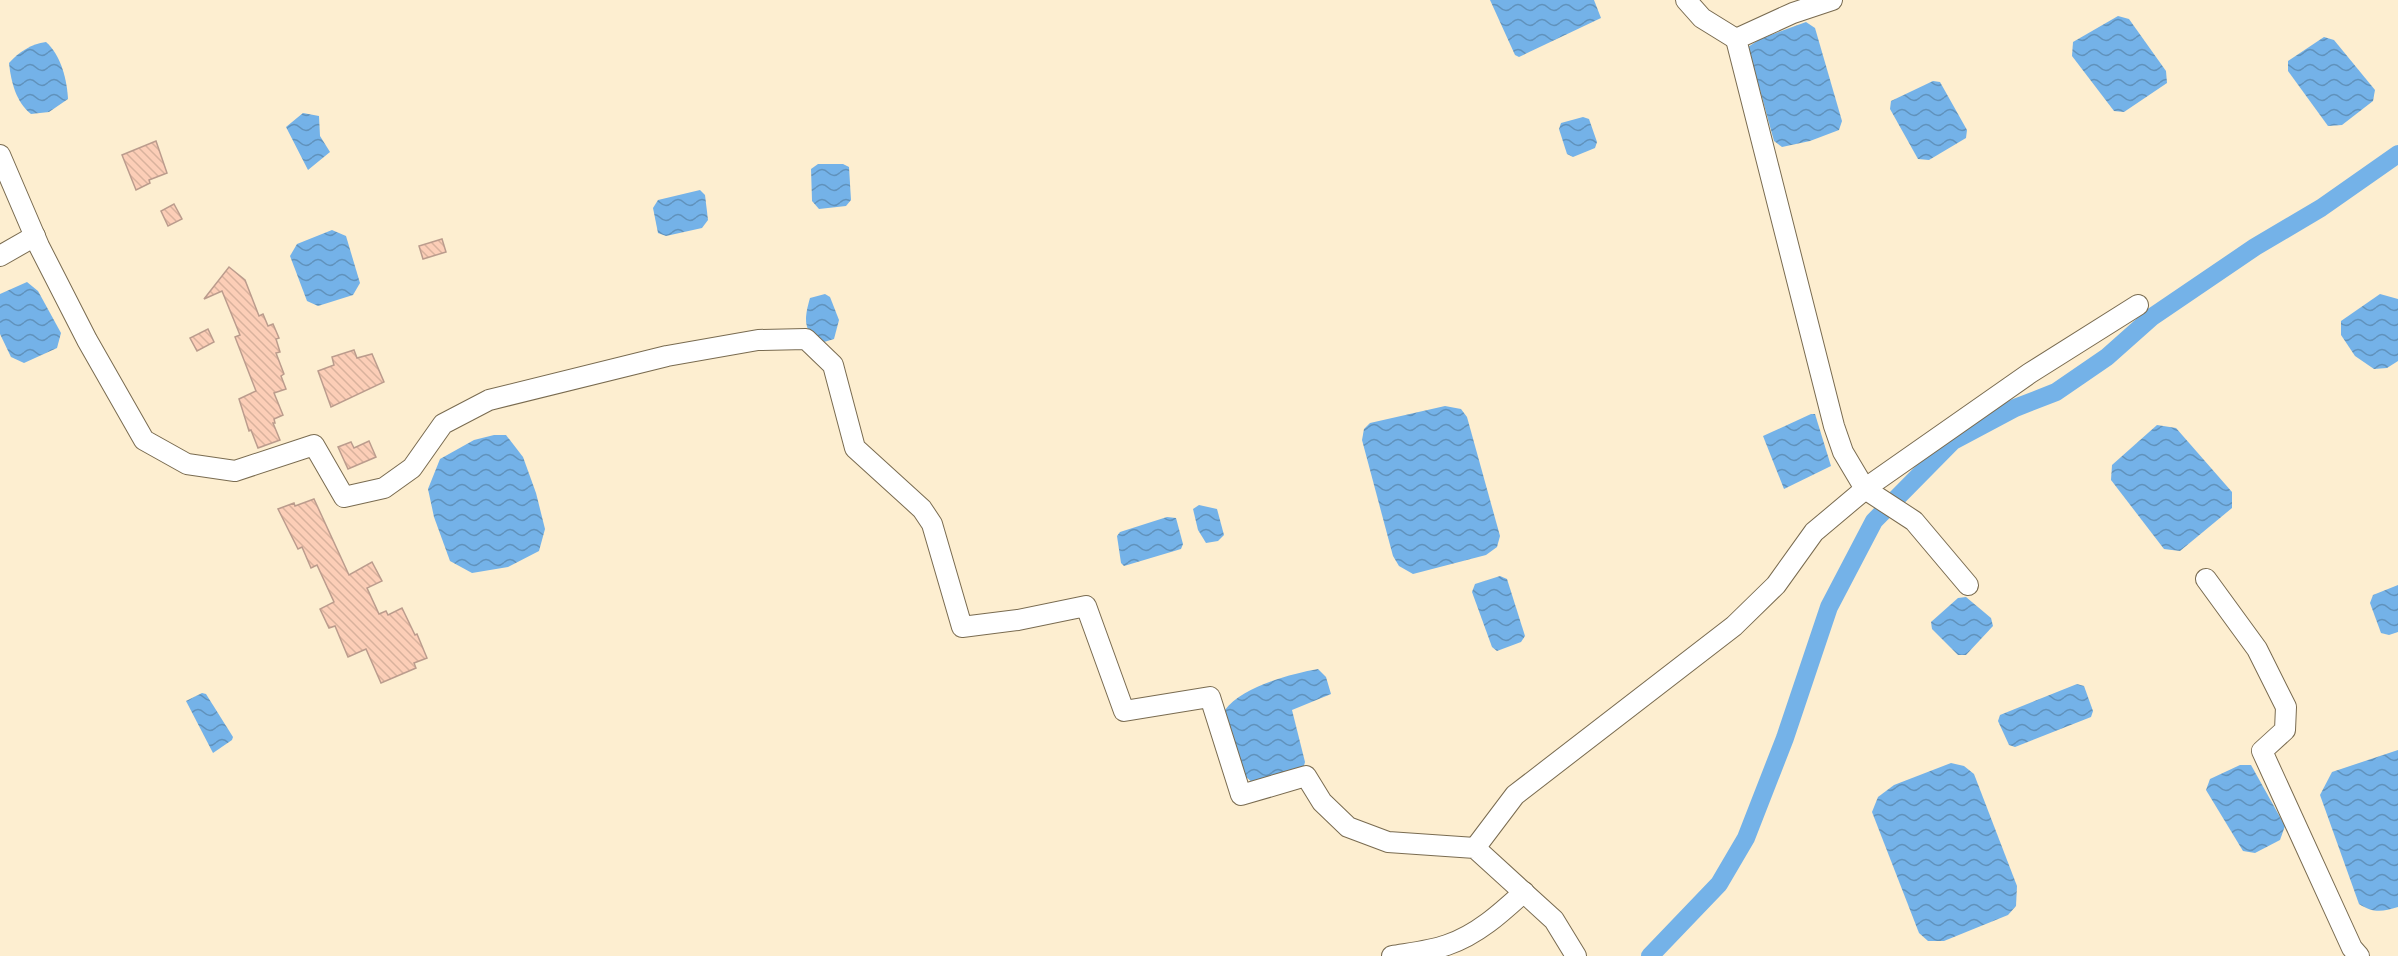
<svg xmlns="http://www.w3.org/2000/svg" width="2398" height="956" viewBox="0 0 2398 956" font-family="Lato,sans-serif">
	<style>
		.water { fill: url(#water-waves) }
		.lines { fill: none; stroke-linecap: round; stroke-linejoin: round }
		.canal { stroke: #74b2e8; stroke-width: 18 }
		.building { fill: url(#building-back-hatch); stroke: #bb9c8d; stroke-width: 1.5 }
		.minor-casing { stroke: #796b50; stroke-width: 22 }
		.minor { stroke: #fff; stroke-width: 20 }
	</style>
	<defs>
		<pattern id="water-waves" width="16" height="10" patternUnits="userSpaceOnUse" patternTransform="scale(1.5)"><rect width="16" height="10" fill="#74b2e8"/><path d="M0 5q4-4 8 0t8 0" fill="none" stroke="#6092bc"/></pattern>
		<pattern id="building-back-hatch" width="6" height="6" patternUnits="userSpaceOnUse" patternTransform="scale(1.5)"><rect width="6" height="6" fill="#fcceb7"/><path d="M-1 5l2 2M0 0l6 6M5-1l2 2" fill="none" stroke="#d9b29d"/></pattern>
	</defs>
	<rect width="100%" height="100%" fill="#fdeed0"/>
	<g class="water">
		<polygon points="1490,0 1594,0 1601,18 1519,57 1515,55"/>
		<polygon points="2118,16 2129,19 2166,71 2167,83 2124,112 2114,111 2072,56 2073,42"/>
		<polygon points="1806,22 1815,28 1842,121 1839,130 1810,141 1782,147 1774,141 1748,47 1760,39"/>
		<polygon points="2324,37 2334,40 2375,90 2373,101 2342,125 2328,126 2288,71 2288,61"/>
		<path d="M46 42C61 55 67 80 68 99L49 112 31 114C16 102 11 82 9 63 19 52 31 44 46 42Z"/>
		<polygon points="1933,81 1940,82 1967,130 1966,138 1929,160 1918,159 1890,109 1891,101"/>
		<polygon points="303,113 319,116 320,136 330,152 308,170 286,127"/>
		<polygon points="1583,117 1589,119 1597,142 1595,148 1573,157 1567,154 1559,129 1561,123"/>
		<polygon points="818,164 843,164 849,167 851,200 846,206 819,209 812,201 811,169"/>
		<polygon points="700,190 705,195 708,220 702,228 666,236 658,233 653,208 658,200"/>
		<polygon points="332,230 346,236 360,283 353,295 318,306 307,301 290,256 297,244"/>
		<polygon points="27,282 38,291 61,333 57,348 24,363 11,357 0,334 0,294"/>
		<path d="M825 294 830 297 839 320 834 339 824 342C802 333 804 319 810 298Z"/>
		<polygon points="2380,294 2398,299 2398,361 2387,368 2374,369 2355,356 2341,335 2341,321"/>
		<polygon points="1445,406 1461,409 1467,417 1500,536 1497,547 1486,555 1413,574 1399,566 1393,556 1362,440 1364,429 1370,423"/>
		<polygon points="1811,414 1815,414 1831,466 1784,489 1763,436"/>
		<polygon points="2157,425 2176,428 2232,492 2232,508 2180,551 2164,549 2111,480 2112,465"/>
		<polygon points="494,435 506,435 523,457 536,493 545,529 539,551 508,567 472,573 450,561 434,517 428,489 440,459 474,440"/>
		<polygon points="1199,505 1217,509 1224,535 1218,541 1206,543 1198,530 1193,509"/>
		<polygon points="1167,517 1176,518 1183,544 1181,549 1124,566 1121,563 1117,536 1120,532"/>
		<polygon points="1500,576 1507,579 1525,636 1521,642 1497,651 1492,647 1472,592 1475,584"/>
		<polygon points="2398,585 2398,632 2389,635 2381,633 2370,603 2373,595"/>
		<polygon points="1966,597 1991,618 1993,626 1966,655 1958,655 1932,629 1931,622 1958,598"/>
		<path d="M1318 669 1326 677 1331 694 1292 710 1305 762 1302 773 1254 784 1245 776 1225 710C1241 687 1290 674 1318 669Z"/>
		<polygon points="2077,684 2084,686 2093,711 2091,717 2015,747 2009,745 1998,721 2000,715"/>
		<polygon points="202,693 206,694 233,737 232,740 213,753 186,701"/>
		<path d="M2398 750V907C2382 912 2373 913 2359 904L2320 795 2332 772Z"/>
		<polygon points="1951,763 1964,766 1974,774 2017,886 2016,906 2008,915 1944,941 1928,941 1919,933 1872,812 1878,797 1894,785"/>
		<polygon points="2240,765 2251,765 2285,826 2280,840 2255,853 2243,851 2206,790 2210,779"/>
	</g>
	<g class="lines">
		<polyline class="canal" points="1650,956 1719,884 1746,838 1785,738 1829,607 1874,521 1953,441 2015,408 2056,392 2107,357 2152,317 2255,247 2321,208 2398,154"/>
	</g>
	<g class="building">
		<polygon points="156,141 167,173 149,180 150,183 136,190 122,155"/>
		<polygon points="174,204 182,219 168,226 161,211"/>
		<polygon points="442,239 446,252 423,259 419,246"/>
		<polygon points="229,267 245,280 259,316 263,314 268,326 273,324 279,338 276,339 280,352 276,353 284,374 281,376 286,389 274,393 283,415 274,419 275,423 273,423 280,440 258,448 251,430 249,431 239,399 256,391 235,337 240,335 222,291 204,299"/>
		<polygon points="208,329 214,342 197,351 190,338"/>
		<polygon points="354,350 357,358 372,354 384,382 331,407 318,371 334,365 332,357"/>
		<polygon points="369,441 376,457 348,469 338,447 351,442 354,448"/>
		<polygon points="314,499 349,575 372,562 382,581 367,588 379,614 386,611 388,615 402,608 415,635 417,634 427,658 414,663 416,668 381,683 366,649 348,657 335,626 329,628 320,609 334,602 317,565 311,568 302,547 298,549 278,509 294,503 295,506"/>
	</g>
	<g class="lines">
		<g class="minor-casing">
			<g id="minor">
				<polyline points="1686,0 1702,18 1736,39"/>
				<polyline points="1832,0 1793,13 1736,39 1834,426 1843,452 1865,489 1914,521 1968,585"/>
				<polyline points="0,155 39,246 87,340 144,440 187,464 235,471 314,445 344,497 384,488 412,468 443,424 489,400 667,356 758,340 806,339 833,365 855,448 922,509 932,524 962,627 1018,620 1086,606 1124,711 1210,697 1241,795 1306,776 1322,802 1348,827 1388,842 1475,848 1554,920 1576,956"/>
				<polyline points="0,256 35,236"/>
				<polyline points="2206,579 2257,649 2286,707 2285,730 2262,751 2352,948 2359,956"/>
				<polyline points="1475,848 1515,795 1734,626 1776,585 1814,532 1870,485 2030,373 2138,305"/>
				<path d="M1392 956C1410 953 1430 951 1447 945 1477 935 1501 913 1524 892"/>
			</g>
		</g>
		<use href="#minor" class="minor"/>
	</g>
</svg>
